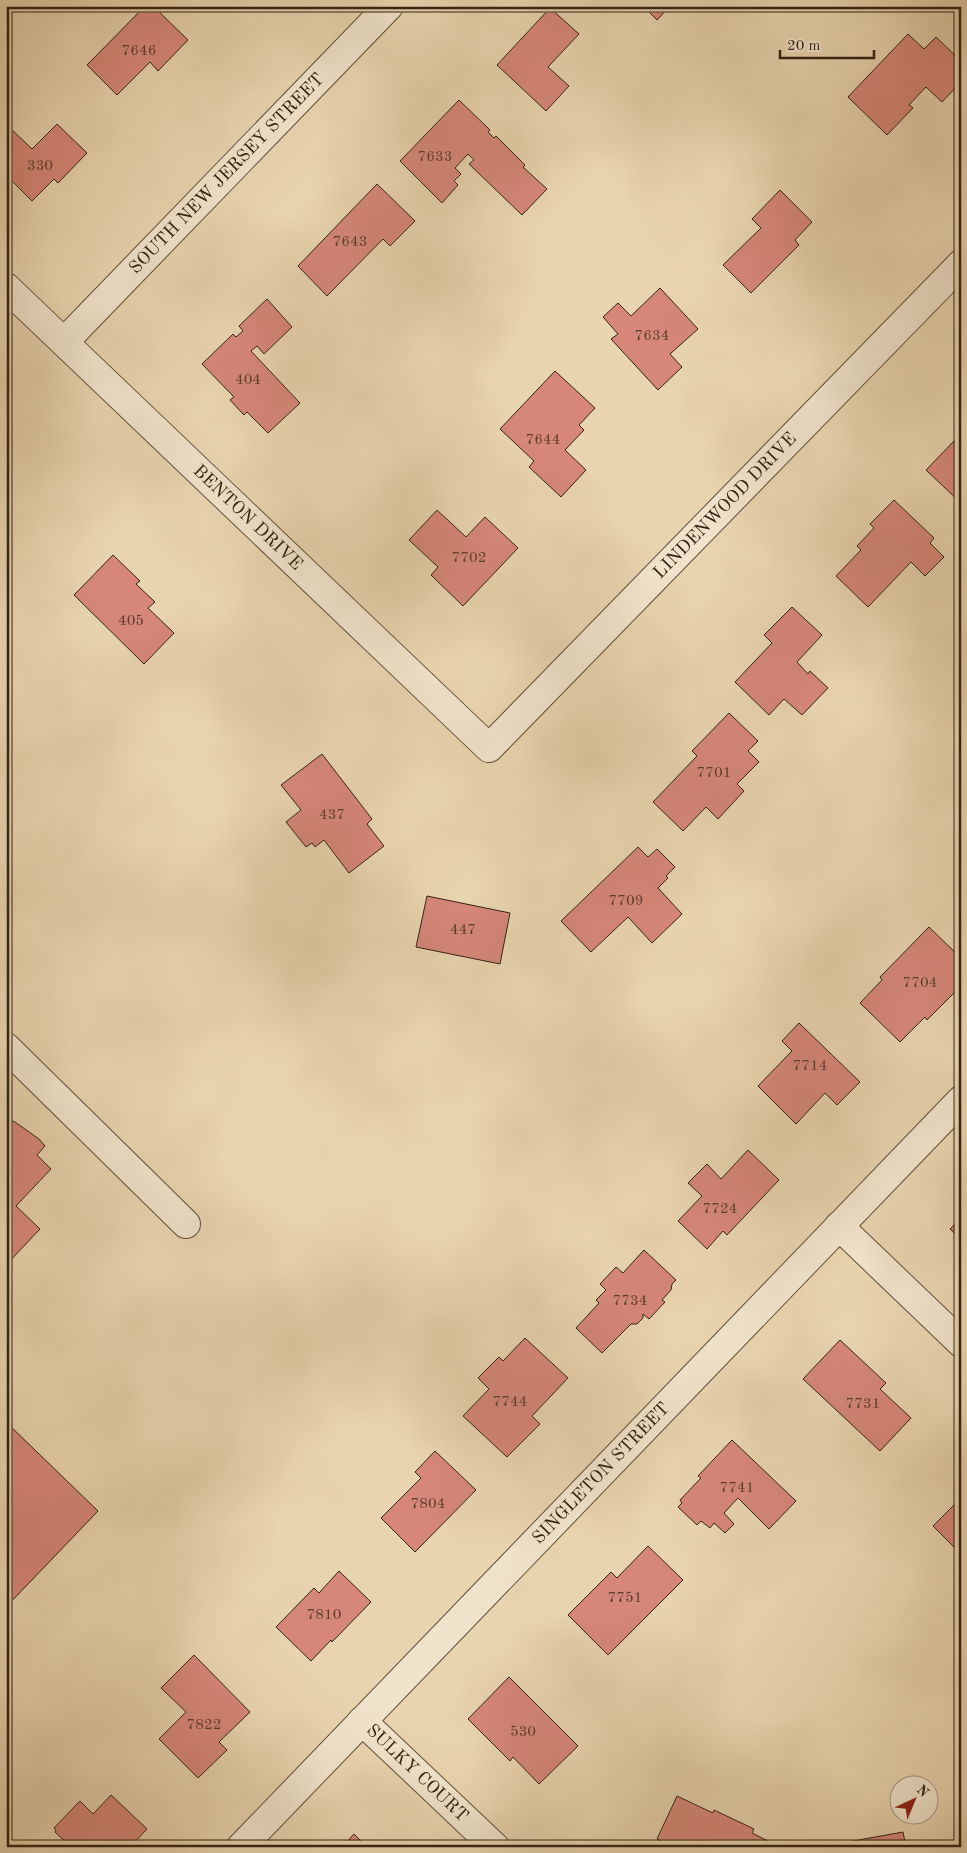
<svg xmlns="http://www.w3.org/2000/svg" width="967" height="1853" viewBox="0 0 967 1853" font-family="'Old Standard TT',serif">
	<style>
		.building { fill: #d68779; stroke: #332312 }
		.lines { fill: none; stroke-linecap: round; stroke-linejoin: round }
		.minor-casing { stroke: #604f39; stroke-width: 30 }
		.minor { stroke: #f0e3cb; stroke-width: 28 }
		.labels { text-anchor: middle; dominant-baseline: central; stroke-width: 4.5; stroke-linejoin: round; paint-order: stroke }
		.number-label { font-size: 15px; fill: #5c3c2c }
		.street-label { font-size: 18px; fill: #332312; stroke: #f0e3cb }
	</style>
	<rect width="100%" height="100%" fill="#e8d4af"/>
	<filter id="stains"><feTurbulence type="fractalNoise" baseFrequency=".004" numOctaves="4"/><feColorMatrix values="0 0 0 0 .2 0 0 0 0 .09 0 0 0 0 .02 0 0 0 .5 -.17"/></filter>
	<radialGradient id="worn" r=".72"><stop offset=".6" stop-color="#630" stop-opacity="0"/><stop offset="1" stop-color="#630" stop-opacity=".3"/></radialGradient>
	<g class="building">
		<polygon points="145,6 153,6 188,40 158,71 150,62 117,95 87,65"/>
		<polygon points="643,6 670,6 657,20"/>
		<polygon points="550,8 579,34 548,67 569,86 546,111 497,65"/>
		<polygon points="908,34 924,49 936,37 961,61 961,82 942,102 926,87 909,105 913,108 887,135 848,97"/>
		<polygon points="459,100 490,130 488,132 494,138 496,136 525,165 523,167 547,189 522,215 469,164 474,160 468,154 455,168 461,174 454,181 458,185 442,203 400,161"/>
		<polygon points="6,124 32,149 57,124 87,153 58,183 54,179 32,201 10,179 6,182"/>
		<polygon points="377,184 415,221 390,246 383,239 327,296 298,266"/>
		<polygon points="780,190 812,222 795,240 799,245 751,293 723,265 761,228 752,219"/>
		<polygon points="660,288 698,329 670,354 682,367 658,390 611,339 618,334 603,317 618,303 631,316"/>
		<polygon points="267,299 292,327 264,354 257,346 251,351 300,403 268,433 247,412 244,415 230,400 234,397 202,364 233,334 236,337 243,331 239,326"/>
		<polygon points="555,371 595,408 579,425 584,430 565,450 586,470 561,497 529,467 534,461 500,429"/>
		<polygon points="955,440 961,446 961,503 926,470"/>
		<polygon points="894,500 934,538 930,543 944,557 925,576 911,562 868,607 836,576 861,550 857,546 874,528 870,524"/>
		<polygon points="437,510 466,537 485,517 518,548 463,606 431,575 438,567 409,540"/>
		<polygon points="113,555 140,581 136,584 155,602 148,608 174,633 144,664 74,595"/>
		<polygon points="792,607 822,635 797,662 808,674 810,671 828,688 802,715 784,699 769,715 735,682 772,643 764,635"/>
		<polygon points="729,713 758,741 748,751 759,762 737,784 744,791 718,819 706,807 683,831 653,802 697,756 692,751"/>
		<polygon points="322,754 372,819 367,824 384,846 349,873 324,840 315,847 312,843 306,847 286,822 301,810 281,785"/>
		<polygon points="638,847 648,857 657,849 675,867 666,876 668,878 658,888 682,914 652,943 628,917 591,952 561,921"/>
		<polygon points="427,896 510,913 500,964 416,947"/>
		<polygon points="929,927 961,958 961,986 927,1020 925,1017 900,1042 860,1003 882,980 880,977"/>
		<polygon points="799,1023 860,1082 837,1105 825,1093 796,1124 758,1086 792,1051 782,1041"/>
		<polygon points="6,1118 15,1122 39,1139 45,1146 37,1155 51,1169 16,1206 40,1229 6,1265"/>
		<polygon points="748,1150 779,1180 727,1235 723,1231 707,1249 678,1221 702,1196 688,1183 707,1164 721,1179"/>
		<polygon points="961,1218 961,1239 950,1229"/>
		<polygon points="644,1250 676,1280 672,1284 671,1290 662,1300 665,1302 649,1319 643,1314 643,1318 637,1324 631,1324 602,1353 576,1328 599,1303 596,1300 606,1290 600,1284 616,1267 623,1273"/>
		<polygon points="525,1338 568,1378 532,1416 540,1424 507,1457 463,1416 489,1389 478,1378 499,1357 503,1361"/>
		<polygon points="840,1340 886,1383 880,1389 911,1418 880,1451 803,1379"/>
		<polygon points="6,1422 98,1511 6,1607"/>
		<polygon points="732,1440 796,1501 769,1529 738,1498 724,1513 734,1524 725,1533 714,1523 710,1528 701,1521 697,1525 678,1507 682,1503 680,1500 701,1478 698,1476"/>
		<polygon points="435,1451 476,1490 415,1552 381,1518 421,1478 415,1472"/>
		<polygon points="961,1498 961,1554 933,1526"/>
		<polygon points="648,1546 683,1580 608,1655 568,1615 611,1572 617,1578"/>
		<polygon points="339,1571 371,1602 332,1642 331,1640 311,1661 276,1627 314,1588 319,1593"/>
		<polygon points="194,1655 250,1712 219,1742 227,1750 198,1778 159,1739 186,1712 161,1688"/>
		<polygon points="509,1677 578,1746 539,1784 513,1757 510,1761 468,1719"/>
		<polygon points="111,1795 147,1829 130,1847 63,1847 67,1843 55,1832 56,1830 54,1828 80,1801 93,1814"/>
		<polygon points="677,1796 713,1813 714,1810 754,1829 752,1833 780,1847 673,1847 657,1839"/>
		<polygon points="903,1832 906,1847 825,1846"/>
		<polygon points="354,1834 367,1847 342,1847"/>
	</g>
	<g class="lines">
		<g class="minor-casing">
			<g id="minor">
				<path id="s1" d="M6 287 489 748 961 264"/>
				<path id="s2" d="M64 342 389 6"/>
				<polyline points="6,1047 186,1224"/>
				<polyline points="839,1226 961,1343"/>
				<path id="s3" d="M362 1721 495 1847"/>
				<path id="s4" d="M241 1847 961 1100"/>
			</g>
		</g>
		<use href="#minor" class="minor"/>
	</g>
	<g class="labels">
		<g class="number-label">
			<text x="139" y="51">7646</text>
			<text x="435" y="157">7633</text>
			<text x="40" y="166">330</text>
			<text x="350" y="242">7643</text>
			<text x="652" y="336">7634</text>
			<text x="248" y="380">404</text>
			<text x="543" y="440">7644</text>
			<text x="469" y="558">7702</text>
			<text x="131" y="621">405</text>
			<text x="714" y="773">7701</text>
			<text x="332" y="815">437</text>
			<text x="626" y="901">7709</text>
			<text x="463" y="930">447</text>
			<text x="920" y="983">7704</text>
			<text x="810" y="1066">7714</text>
			<text x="720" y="1209">7724</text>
			<text x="630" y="1301">7734</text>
			<text x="510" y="1402">7744</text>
			<text x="863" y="1404">7731</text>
			<text x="737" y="1488">7741</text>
			<text x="428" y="1504">7804</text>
			<text x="625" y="1598">7751</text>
			<text x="324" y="1615">7810</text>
			<text x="204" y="1725">7822</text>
			<text x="523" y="1732">530</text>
		</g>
		<g class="street-label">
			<text stroke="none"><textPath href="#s2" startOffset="234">SOUTH NEW JERSEY STREET</textPath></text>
			<text stroke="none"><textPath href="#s1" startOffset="1006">LINDENWOOD DRIVE</textPath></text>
			<text stroke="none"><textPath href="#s1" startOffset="334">BENTON DRIVE</textPath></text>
			<text stroke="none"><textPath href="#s4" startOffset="519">SINGLETON STREET</textPath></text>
			<text stroke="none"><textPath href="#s3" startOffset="76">SULKY COURT</textPath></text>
		</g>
	</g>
	<rect width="967" height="1853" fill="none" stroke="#e8d4af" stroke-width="25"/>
	<rect x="8" y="8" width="952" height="1838" fill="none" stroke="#332312" stroke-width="2.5"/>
	<rect x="12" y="12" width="942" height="1828" fill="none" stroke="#332312"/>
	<g transform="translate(914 1800) rotate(44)"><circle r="24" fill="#f0e3cb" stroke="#a49681"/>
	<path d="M0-4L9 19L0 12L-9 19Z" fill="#8f2418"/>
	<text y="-8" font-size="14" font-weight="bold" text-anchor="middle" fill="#332312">N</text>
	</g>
	<path d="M780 50v8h94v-8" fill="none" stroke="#332312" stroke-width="2.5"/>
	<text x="787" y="50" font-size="15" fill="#332312" stroke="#f0e3cb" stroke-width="4" paint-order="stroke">20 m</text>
	<rect width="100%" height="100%" filter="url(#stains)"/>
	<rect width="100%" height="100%" fill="url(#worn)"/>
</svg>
